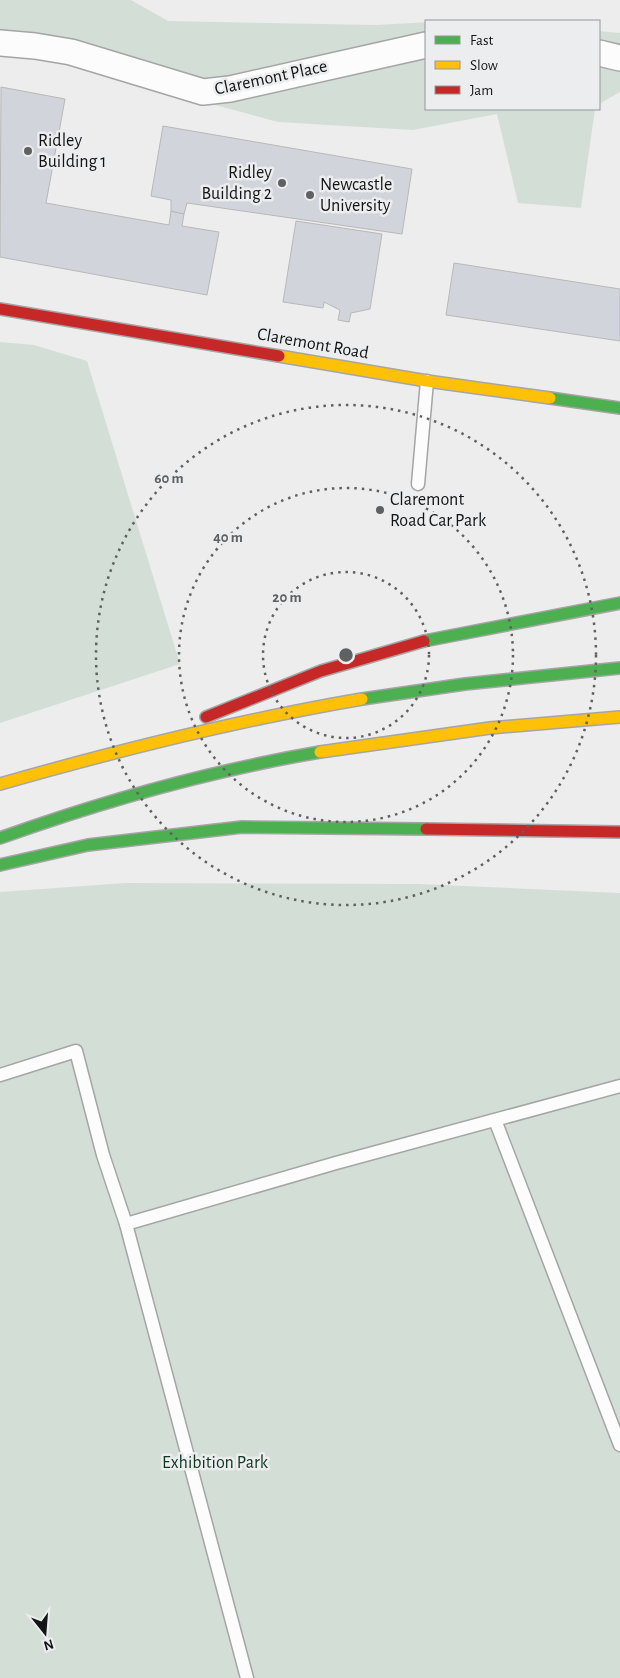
<svg xmlns="http://www.w3.org/2000/svg" width="620" height="1678" viewBox="0 0 620 1678" font-family="'Alegreya Sans',sans-serif">
	<style>
		.green { fill: #d3dfd6 }
		.building { fill: #d2d4db; stroke: #b8b8b9 }
		.lines { fill: none; stroke-linecap: round; stroke-linejoin: round }
		.lane-casing { stroke: #a5a5a6; stroke-width: 15 }
		.street-casing { stroke: #a5a5a6; stroke-width: 28 }
		.fast-casing { stroke: #a5a5a6; stroke-width: 14 }
		.slow-casing { stroke: #a5a5a6; stroke-width: 14 }
		.jam-casing { stroke: #a5a5a6; stroke-width: 14 }
		.lane { stroke: #fcfcfc; stroke-width: 12 }
		.street { stroke: #fcfcfc; stroke-width: 25 }
		.fast { stroke: #4caf50; stroke-width: 11 }
		.slow { stroke: #ffc107; stroke-width: 11 }
		.jam { stroke: #c62828; stroke-width: 11 }
		.ring { fill: none; stroke: #5f6061; stroke-width: 2.5; stroke-dasharray: 2.5 5 }
		.poi-dot { fill: #5f6061; stroke: #ecedef; stroke-width: 2 }
		.labels { text-anchor: middle; dominant-baseline: central; stroke-width: 5; stroke-linejoin: round; paint-order: stroke }
		.street-label { font-size: 18px; fill: #131415; stroke: #ecedef }
		.poi-label { font-size: 18px; fill: #131415; stroke: #ecedef; text-anchor: start }
		.park-label { font-size: 18px; fill: #0d371e; stroke: #ecedef }
		.centre { fill: #5f6061; stroke: #ecedef; stroke-width: 2.5 }
		.ring-label { font-size: 15px; text-anchor: middle; font-weight: bold; fill: #5f6061; stroke: #ecedef; stroke-width: 5; stroke-linejoin: round; paint-order: stroke }
	</style>
	<rect width="100%" height="100%" fill="#ededee"/>
	<g class="green">
		<polygon points="0,0 131,0 168,21 375,25 449,21 426,21 426,109 595,109 581,208 518,203 497,114 413,130 278,122 0,47"/>
		<polygon points="599,31 620,33 620,92 599,104"/>
		<polygon points="0,342 34,345 87,361 180,664 0,723"/>
		<polygon points="125,883 419,884 620,893 620,1678 0,1678 0,892"/>
	</g>
	<g class="building">
		<polygon points="1,87 65,99 46,203 169,225 171,211 184,214 182,226 219,232 207,295 0,257"/>
		<polygon points="163,126 412,169 402,234 187,203 184,214 171,211 171,200 151,196"/>
		<polygon points="296,221 382,234 370,309 351,313 349,322 338,320 340,310 324,302 323,308 283,302"/>
		<polygon points="454,263 620,289 620,341 446,315"/>
	</g>
	<g class="lines">
		<g class="lane-casing">
			<g id="lane">
				<polyline points="418,484 427,381"/>
				<polyline points="0,1075 76,1051 103,1155 126,1224 247,1678"/>
				<polyline points="495,1120 620,1445"/>
				<polyline points="126,1224 336,1163 620,1086"/>
			</g>
		</g>
		<g class="street-casing">
			<g id="street">
				<polyline points="0,43 35,46 71,52 203,92 230,89 426,45"/>
				<polyline points="599,53 620,58"/>
			</g>
		</g>
		<g class="fast-casing">
			<g id="fast">
				<polyline points="550,398 620,408"/>
				<polyline points="424,641 620,603"/>
				<polyline points="362,699 465,684 620,668"/>
				<path d="M0 838C106 800 209 771 320 752"/>
				<polyline points="0,865 88,845 242,827 426,829"/>
			</g>
		</g>
		<g class="slow-casing">
			<g id="slow">
				<polyline points="279,356 427,381 550,398"/>
				<polyline points="320,752 490,728 620,717"/>
				<path d="M0 784C119 750 239 720 362 699"/>
			</g>
		</g>
		<g class="jam-casing">
			<g id="jam">
				<polyline points="0,309 279,356"/>
				<polyline points="206,717 321,671 424,641"/>
				<polyline points="426,829 620,832"/>
			</g>
		</g>
		<use href="#lane" class="lane"/>
		<use href="#street" class="street"/>
		<use href="#fast" class="fast"/>
		<use href="#slow" class="slow"/>
		<use href="#jam" class="jam"/>
	</g>
	<g class="ring">
		<circle cx="346" cy="655" r="83"/>
		<circle cx="346" cy="655" r="167"/>
		<circle cx="346" cy="655" r="250"/>
	</g>
	<g class="poi-dot">
		<circle cx="28" cy="151" r="5"/>
		<circle cx="282" cy="183" r="5"/>
		<circle cx="310" cy="195" r="5"/>
		<circle cx="380" cy="510" r="5"/>
	</g>
	<g class="labels">
		<g class="street-label">
			<text transform="translate(271 78) rotate(-12)">Claremont Place</text>
			<text transform="translate(313 344) rotate(10)">Claremont Road</text>
		</g>
		<g class="poi-label">
			<text x="38" y="141">Ridley<tspan x="38" dy="21">Building 1</tspan></text>
			<text x="272" y="173" text-anchor="end">Ridley<tspan x="272" dy="21">Building 2</tspan></text>
			<text x="320" y="185">Newcastle<tspan x="320" dy="21">University</tspan></text>
			<text x="390" y="500">Claremont<tspan x="390" dy="21">Road Car Park</tspan></text>
		</g>
		<g class="park-label">
			<text x="215" y="1463">Exhibition Park</text>
		</g>
	</g>
	<circle cx="346" cy="655" r="8" class="centre"/>
	<g class="ring-label">
		<text x="169" y="483">60 m</text>
		<text x="228" y="542">40 m</text>
		<text x="287" y="602">20 m</text>
	</g>
	<rect x="425" y="20" width="175" height="90" fill="#ecedef" stroke="#959698"/>
	<rect x="435" y="36" width="25" height="8" fill="#4caf50" stroke="#959698"/>
	<text x="470" y="45" font-size="15" fill="#131415">Fast</text>
	<rect x="435" y="61" width="25" height="8" fill="#ffc107" stroke="#959698"/>
	<text x="470" y="70" font-size="15" fill="#131415">Slow</text>
	<rect x="435" y="86" width="25" height="8" fill="#c62828" stroke="#959698"/>
	<text x="470" y="95" font-size="15" fill="#131415">Jam</text>
	<g transform="translate(45 1633) rotate(163)" stroke="#ecedef" stroke-width="4" paint-order="stroke">
	<path d="M0-4L9 19L0 12L-9 19Z" fill="#131415"/>
	<text y="-8" font-size="14" font-weight="bold" text-anchor="middle" fill="#131415">N</text>
	</g>
</svg>
